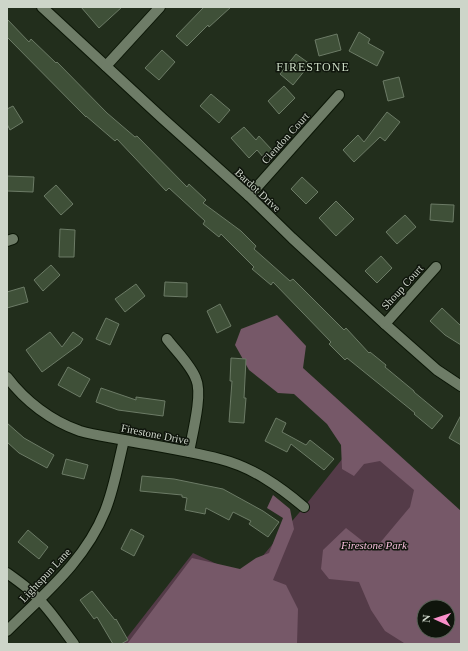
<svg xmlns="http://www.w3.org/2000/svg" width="468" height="651" viewBox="0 0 468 651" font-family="'Times New Roman',serif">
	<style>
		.green { fill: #543b48; fill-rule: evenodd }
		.forest { fill: #765868; fill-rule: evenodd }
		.building { fill: #3f5038; stroke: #6c7b66 }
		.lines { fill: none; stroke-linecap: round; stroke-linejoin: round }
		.minor-casing { stroke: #0b1606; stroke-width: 12 }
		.minor { stroke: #6e7c67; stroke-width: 10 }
		.labels { text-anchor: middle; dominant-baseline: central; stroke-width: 3; stroke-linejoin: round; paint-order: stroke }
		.street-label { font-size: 11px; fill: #cdd5c9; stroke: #0f150c }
		.park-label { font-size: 11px; font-style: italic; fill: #f6bddb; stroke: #0f150c }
		.neighbourhood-label { font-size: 12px; letter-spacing: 1px; fill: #ccdcc5; stroke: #0f150c }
	</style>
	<rect width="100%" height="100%" fill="#222e1c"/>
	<path class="green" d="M366 429 461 515V644H122L193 553 245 577 304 507ZM424 607H448V631H424Z"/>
	<g class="forest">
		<path d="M277 315 306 346 303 368 461 511V644H404V643L385 631 371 610 359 582 329 579 321 569 323 550 346 528 374 550 410 507 414 490 380 461 364 464 354 476 342 469 341 445 327 424 294 394 278 393 249 370 235 345 241 329ZM424 607H448V631H424Z"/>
		<polygon points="273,495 290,509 294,529 273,580 286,585 298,609 297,644 127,644 192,558 240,569 256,558 269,553 283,518 267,508"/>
	</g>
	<g class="building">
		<polygon points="81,7 122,7 99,28"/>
		<polygon points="204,7 231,7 209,27 208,25 187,46 176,36"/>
		<polygon points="7,19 29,42 31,39 56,63 57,62 107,113 135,137 137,136 187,187 189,184 206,200 203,203 241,231 256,246 254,249 290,281 293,279 344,330 346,328 369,353 370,352 386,365 385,367 414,391 414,392 443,416 432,429 414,414 415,413 347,358 345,360 329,344 331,342 273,282 271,285 252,269 254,267 221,234 219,237 203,224 205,221 169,188 166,191 117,139 115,141 86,116 86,117 7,37"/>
		<polygon points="359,32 370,39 368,43 384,52 377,66 349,51"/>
		<polygon points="337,34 341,50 319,56 315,40"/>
		<polygon points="162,50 175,62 159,80 145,68"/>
		<polygon points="296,54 310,64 293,85 280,74"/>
		<polygon points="399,77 404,97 388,101 383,81"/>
		<polygon points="284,86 295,98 279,114 268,101"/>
		<polygon points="211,94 230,110 219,123 200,106"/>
		<polygon points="13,106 23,122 10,130 7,124 7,109"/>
		<polygon points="387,112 400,122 385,141 380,137 354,162 343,150 358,135 364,142"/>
		<polygon points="244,127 256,140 259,136 272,150 264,158 257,150 249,158 231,138"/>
		<polygon points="7,176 34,177 33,192 7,191"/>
		<polygon points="302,177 318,192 306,204 291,189"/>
		<polygon points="56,185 73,204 61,215 44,196"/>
		<polygon points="336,201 354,219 336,236 319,218"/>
		<polygon points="431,204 454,205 453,222 430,220"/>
		<polygon points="405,215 416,227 397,244 386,232"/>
		<polygon points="60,229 75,230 74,257 59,257"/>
		<polygon points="381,256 392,268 377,283 365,271"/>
		<polygon points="51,265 60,275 43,291 34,280"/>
		<polygon points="165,282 187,283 187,297 164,296"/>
		<polygon points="136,284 145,296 125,312 115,299"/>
		<polygon points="24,287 28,302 7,308 7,292"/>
		<polygon points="220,304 231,326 217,333 207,311"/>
		<polygon points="442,308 461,326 461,345 445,335 430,321"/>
		<polygon points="106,318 119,324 110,345 96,339"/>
		<polygon points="50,332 62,347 73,332 83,339 80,344 42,372 26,350"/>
		<polygon points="231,358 246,359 244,398 246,398 244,423 229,422 232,381 230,381"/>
		<polygon points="68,367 90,379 80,397 58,385"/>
		<polygon points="101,388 136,400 136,397 165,401 163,416 118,410 96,402"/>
		<polygon points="461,415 461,445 449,438"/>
		<polygon points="276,418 286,423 282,432 306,445 310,440 334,459 324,470 291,444 287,452 265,441"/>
		<polygon points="7,423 24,438 54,455 47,468 19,453 7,442"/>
		<polygon points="66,459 88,465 84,479 62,474"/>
		<polygon points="142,476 174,479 223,489 263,511 279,522 268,537 249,524 251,521 233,512 229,520 206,508 205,514 185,510 187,498 182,497 182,495 140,491"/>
		<polygon points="131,529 144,536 134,556 121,549"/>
		<polygon points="28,530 48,547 39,559 18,542"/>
		<polygon points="92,591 115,620 116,619 128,640 121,644 113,644 97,617 94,619 80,600"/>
	</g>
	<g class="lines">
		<g class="minor-casing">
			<g id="minor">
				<polyline points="42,7 162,118 249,196 292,238 385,324 437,370 461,386"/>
				<polyline points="106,66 160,7"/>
				<polyline points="249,196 339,95"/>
				<polyline points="7,241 13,239"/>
				<polyline points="385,324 436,267"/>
				<path d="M167 339C176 351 191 365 196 379 203 394 192 435 189 452"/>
				<path d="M7 377C25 401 51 421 80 431 94 435 109 437 124 440 156 446 189 451 220 459 252 467 279 486 304 507"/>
				<path d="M7 573C14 578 21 583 27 588 46 604 59 624 74 644"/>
				<path d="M7 631C44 594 85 561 105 511 114 489 118 464 124 440"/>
			</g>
		</g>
		<use href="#minor" class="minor"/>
	</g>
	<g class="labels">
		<g class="street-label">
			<text transform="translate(285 138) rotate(-48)">Clendon Court</text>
			<text transform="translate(258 190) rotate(43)">Bardot Drive</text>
			<text transform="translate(402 287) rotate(-48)">Shoup Court</text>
			<text transform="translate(155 434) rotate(11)">Firestone Drive</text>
			<text transform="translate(45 575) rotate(-47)">Lightspun Lane</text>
		</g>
		<g class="park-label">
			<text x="374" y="545">Firestone Park</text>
		</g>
		<g class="neighbourhood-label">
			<text x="313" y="67">FIRESTONE</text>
		</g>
	</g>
	<rect width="468" height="651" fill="none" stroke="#cdd5c9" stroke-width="16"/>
	<g transform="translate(436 619) rotate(273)"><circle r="19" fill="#0f150c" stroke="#5b6258"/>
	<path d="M0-3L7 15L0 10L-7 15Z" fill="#f990ca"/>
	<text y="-6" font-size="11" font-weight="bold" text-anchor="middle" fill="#cdd5c9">N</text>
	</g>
</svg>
